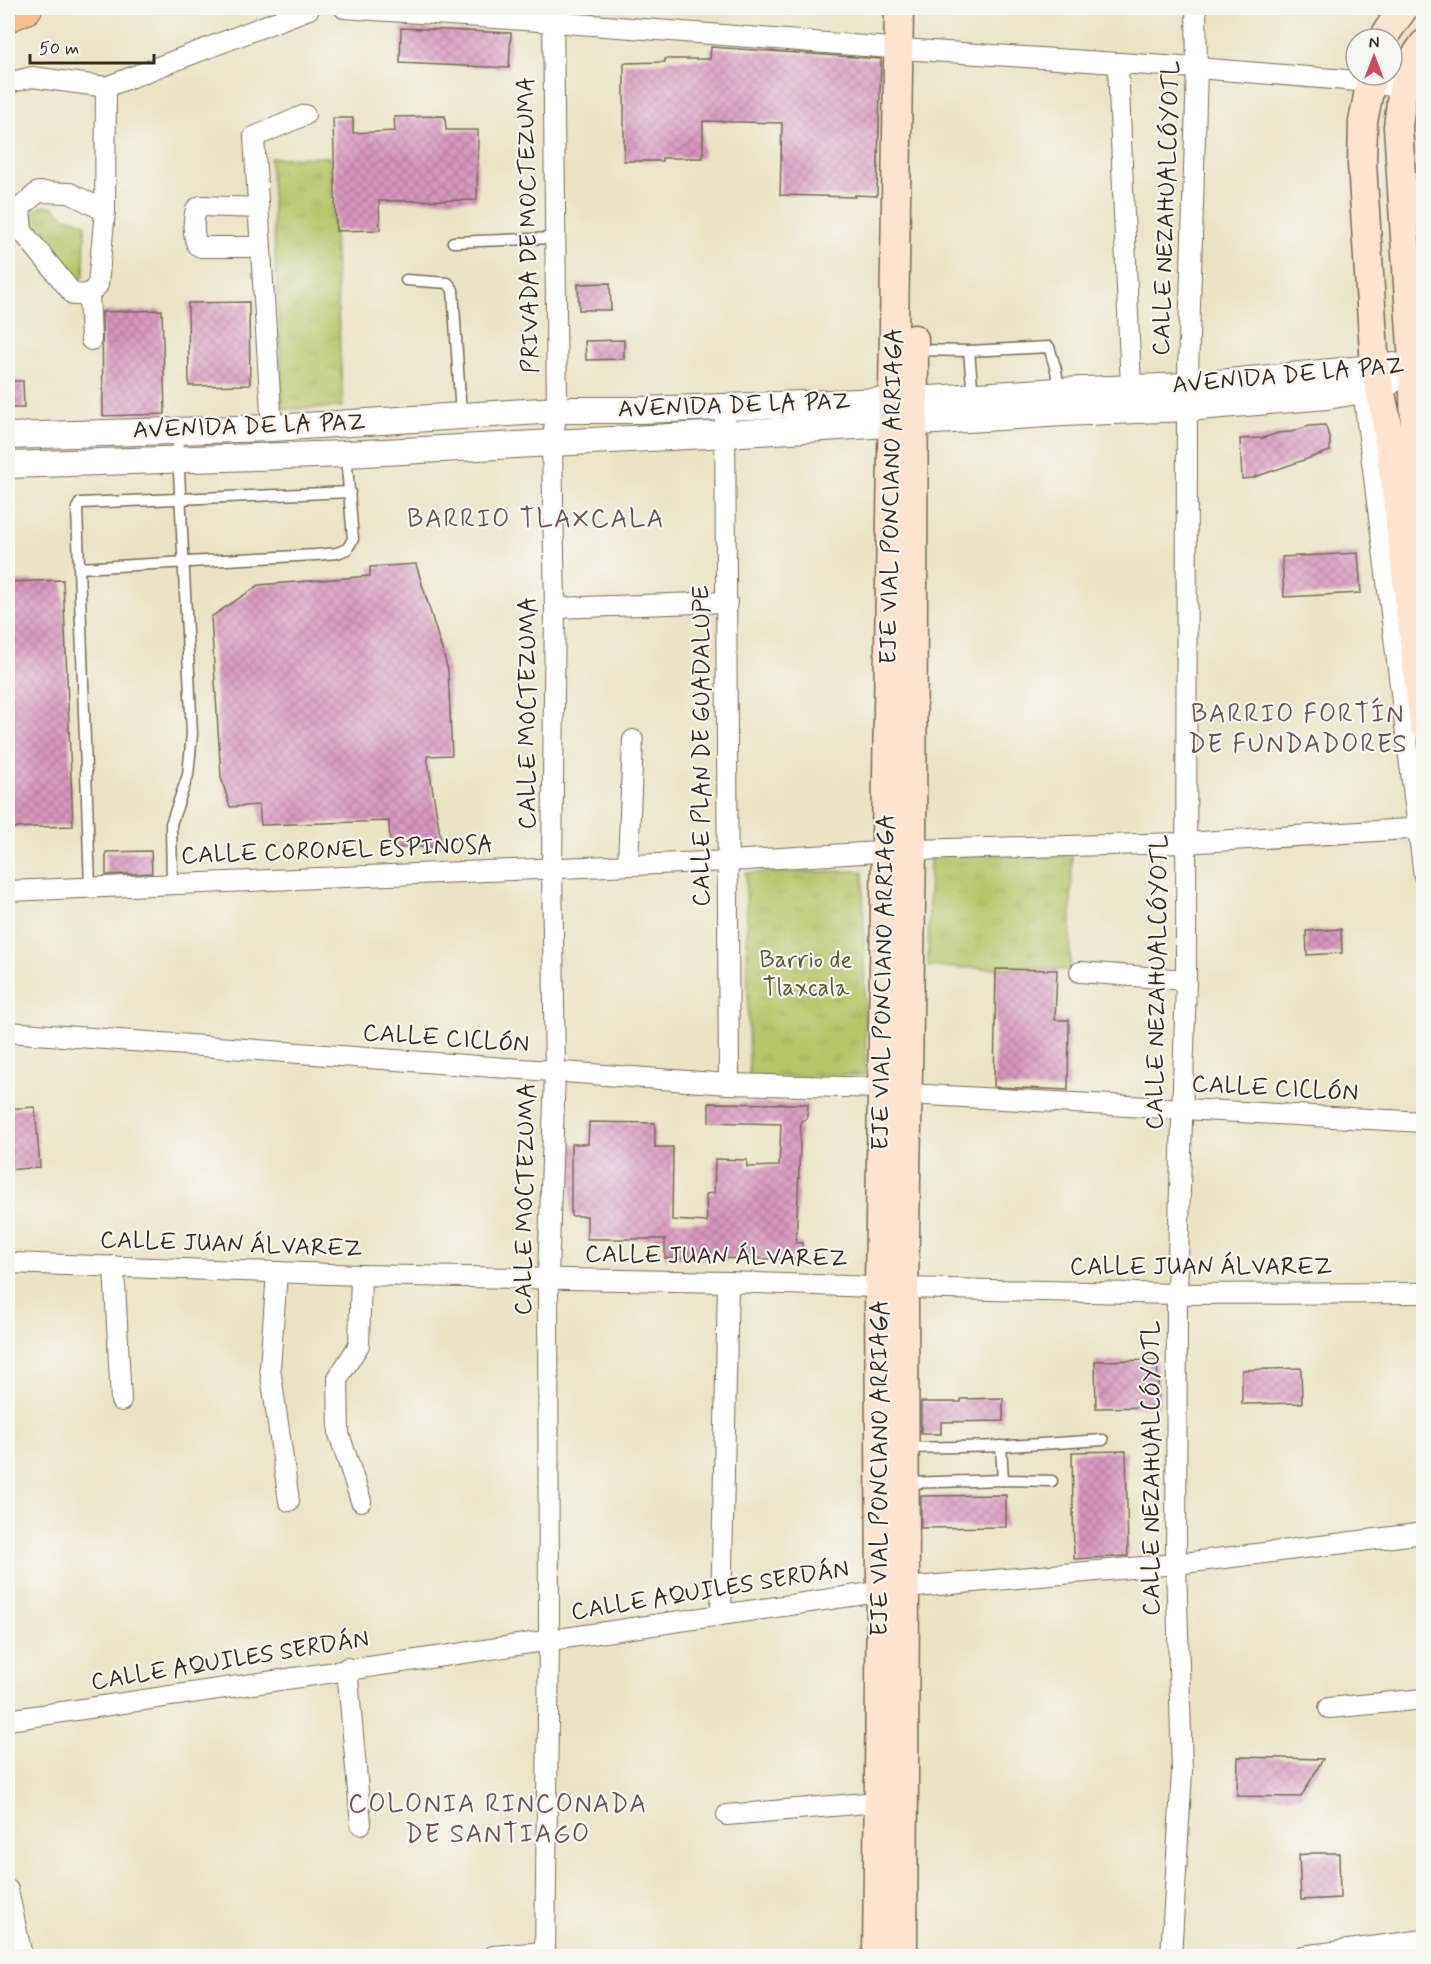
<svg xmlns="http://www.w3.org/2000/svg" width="1431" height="1964" viewBox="0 0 1431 1964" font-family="Mynerve,sans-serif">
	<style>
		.grass { fill: url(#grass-tufts); stroke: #787843; stroke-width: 1.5 }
		.building { fill: url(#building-cross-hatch) }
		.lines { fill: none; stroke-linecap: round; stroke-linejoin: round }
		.service-casing { stroke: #796b58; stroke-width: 13 }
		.minor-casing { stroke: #796b58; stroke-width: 22 }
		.tertiary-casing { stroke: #796b58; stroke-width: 28 }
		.secondary-casing { stroke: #796b58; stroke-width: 31 }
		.primary-casing { stroke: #796b58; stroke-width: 34 }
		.service { stroke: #fff; stroke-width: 10 }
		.minor { stroke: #fff; stroke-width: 20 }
		.tertiary { stroke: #fff; stroke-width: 26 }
		.secondary { stroke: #fde4d0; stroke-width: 28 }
		.primary { stroke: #f9bc8a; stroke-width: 32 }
		.labels { text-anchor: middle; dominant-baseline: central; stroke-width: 4.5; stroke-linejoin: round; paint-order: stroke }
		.street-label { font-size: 24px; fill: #3b2a1e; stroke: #f6f6f2 }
		.park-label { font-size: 24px; fill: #605834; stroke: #f6f6f2 }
		.neighbourhood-label { font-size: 26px; letter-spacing: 1.5px; fill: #725056; stroke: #f6f6f2 }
	</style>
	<defs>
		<pattern id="grass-tufts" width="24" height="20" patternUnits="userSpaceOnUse" patternTransform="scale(1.5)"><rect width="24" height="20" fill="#b5c568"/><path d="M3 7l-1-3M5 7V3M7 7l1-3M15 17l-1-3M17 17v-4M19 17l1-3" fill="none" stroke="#9da95a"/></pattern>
		<pattern id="building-cross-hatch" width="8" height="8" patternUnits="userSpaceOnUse" patternTransform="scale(1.5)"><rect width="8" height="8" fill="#d996bf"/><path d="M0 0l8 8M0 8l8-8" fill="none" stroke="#b17b9b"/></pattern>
	</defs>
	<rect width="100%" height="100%" fill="#f6f6f2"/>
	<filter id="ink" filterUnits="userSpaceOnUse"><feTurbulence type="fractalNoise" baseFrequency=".0167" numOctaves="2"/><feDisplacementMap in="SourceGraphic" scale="12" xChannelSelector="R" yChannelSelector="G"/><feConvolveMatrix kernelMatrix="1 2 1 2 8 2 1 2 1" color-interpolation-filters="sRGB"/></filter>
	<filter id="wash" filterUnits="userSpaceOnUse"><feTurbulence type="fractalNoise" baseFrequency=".008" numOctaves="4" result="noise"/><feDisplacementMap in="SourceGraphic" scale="24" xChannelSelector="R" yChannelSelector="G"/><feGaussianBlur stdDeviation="1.35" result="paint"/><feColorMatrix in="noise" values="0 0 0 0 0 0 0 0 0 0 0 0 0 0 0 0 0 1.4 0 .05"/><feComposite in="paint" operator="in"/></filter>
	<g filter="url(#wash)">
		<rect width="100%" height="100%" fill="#ebe3c4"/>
		<g class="grass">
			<polygon points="330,157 343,407 283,409 270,158"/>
			<path d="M46 206 53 207 65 217 85 223 84 276 78 282 74 283 29 227C33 216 32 208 46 206Z"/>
			<polygon points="930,853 1072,856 1070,970 928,967"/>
			<polygon points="863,871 866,1075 749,1077 746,873"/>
		</g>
		<g id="blocks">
			<g class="building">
				<polygon points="401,28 511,33 509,68 400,63"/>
				<polygon points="711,47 881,59 877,196 855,195 855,197 780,195 782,123 703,121 703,158 662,158 662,161 624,161 624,63 665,62 665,59 710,59"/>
				<polygon points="445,116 446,130 478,130 477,200 379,201 380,230 336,231 333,118 353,118 353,133 395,131 394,117"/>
				<polygon points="610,283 611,310 579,310 578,284"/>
				<polygon points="249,302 250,385 189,386 188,303"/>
				<polygon points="162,310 165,414 103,416 102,312"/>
				<polygon points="624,340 624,359 586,360 585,341"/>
				<polygon points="8,381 23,381 24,408 8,408"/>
				<polygon points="1325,425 1330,438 1330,451 1252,478 1242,479 1240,439 1263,438 1278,433 1291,432 1309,426"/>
				<polygon points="1358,553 1361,593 1284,597 1282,557"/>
				<polygon points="416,564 448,670 452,755 427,756 442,846 390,848 389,821 261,825 259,805 230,807 221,777 211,617 259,585 370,576 370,567"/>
				<polygon points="63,580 73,826 8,828 8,582"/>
				<polygon points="151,851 152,873 106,875 106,852"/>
				<polygon points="1341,929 1342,953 1307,955 1306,931"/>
				<polygon points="996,969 1057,970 1055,1020 1069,1020 1068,1090 994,1087"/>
				<polygon points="709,1103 808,1104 807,1119 801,1121 796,1243 802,1243 803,1259 665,1258 665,1239 587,1239 587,1216 571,1216 571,1144 588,1144 589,1122 655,1123 655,1147 673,1147 672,1220 707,1222 706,1194 714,1193 715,1159 747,1160 747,1167 779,1166 781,1124 709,1122"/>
				<polygon points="35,1107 40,1167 8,1170 8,1109"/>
				<polygon points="1157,1360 1159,1407 1096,1408 1095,1361"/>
				<polygon points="1301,1368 1302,1403 1242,1404 1242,1370"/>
				<polygon points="1003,1398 1003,1421 941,1422 941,1434 921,1434 921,1402 961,1402 961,1399"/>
				<polygon points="1126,1451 1128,1556 1074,1559 1072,1452"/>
				<polygon points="1006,1495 1006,1527 921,1528 921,1496"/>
				<polygon points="1238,1757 1323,1759 1301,1797 1237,1796"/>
				<polygon points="1314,1853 1339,1853 1340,1898 1301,1900 1299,1855"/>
			</g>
		</g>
	</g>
	<g filter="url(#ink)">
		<use href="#blocks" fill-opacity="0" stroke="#796b58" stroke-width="1.5"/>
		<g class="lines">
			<g class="service-casing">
				<g id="service">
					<polyline points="453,242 555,238"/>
					<polyline points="406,280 448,283 453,290 461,416"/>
					<polyline points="915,350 969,351 1049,347 1056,370 1059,392"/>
					<polyline points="969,351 973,397"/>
					<polyline points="80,568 315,555 337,553 347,549 353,539 346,454"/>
					<polyline points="172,883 171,824 188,775 192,734 177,431"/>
					<polyline points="90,887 77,508 80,503 350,492"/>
					<polyline points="1001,1446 1003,1480"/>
					<polyline points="906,1448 1008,1446 1103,1440"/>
					<polyline points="905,1483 1003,1480 1052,1481"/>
				</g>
			</g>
			<g class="minor-casing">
				<g id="minor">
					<polyline points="344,8 553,22 916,50 1197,68 1370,82 1404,89"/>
					<polyline points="1118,63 1131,389"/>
					<polyline points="8,83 32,77 106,87 309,9"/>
					<path d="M258 208 201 206 196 209C193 220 193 234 197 245L201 247H261"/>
					<polyline points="105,211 70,193 38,192 20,208 22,231 74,295 89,294 98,285 105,211 106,87"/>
					<polyline points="89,294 91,340"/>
					<polyline points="1363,390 1424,876"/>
					<polyline points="725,407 729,1084"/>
					<polyline points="272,428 254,137 305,115"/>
					<polyline points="555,608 727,602"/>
					<polyline points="628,864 633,740"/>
					<polyline points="8,891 729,861 912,850 1185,843 1424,828"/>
					<polyline points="1080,972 1186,980"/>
					<polyline points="8,1032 729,1084 882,1088"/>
					<polyline points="908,1094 1424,1122"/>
					<polyline points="8,1263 361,1275 728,1282 904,1288 1177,1294 1424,1293"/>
					<polyline points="114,1266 121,1401"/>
					<polyline points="277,1272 270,1368 289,1501"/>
					<polyline points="361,1275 359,1345 338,1378 339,1434 361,1501"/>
					<polyline points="721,1615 728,1282"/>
					<polyline points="347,1668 361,1824"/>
					<polyline points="1329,1708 1424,1699"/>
					<polyline points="8,1720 905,1588 1176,1564 1424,1533"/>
					<polyline points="727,1815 878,1802"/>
					<polyline points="8,1890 22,1956"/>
					<polyline points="493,1956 545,1952"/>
					<polyline points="545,1956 549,1641 548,1278 555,1072 552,868 555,608 552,443 557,410 553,8"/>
					<polyline points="1171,1956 1182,1771 1176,1564 1177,1294 1186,980 1187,408 1197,68 1196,8"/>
					<polyline points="1303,1956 1424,1940"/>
				</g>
			</g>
			<g class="tertiary-casing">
				<g id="tertiary">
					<polyline points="8,436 272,428 557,410 642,410 914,400 1059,391 1187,386 1394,366"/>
					<polyline points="8,465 346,454 726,434 1063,413 1187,408 1327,396 1363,390 1388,383 1413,363"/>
				</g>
			</g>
			<g class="secondary-casing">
				<g id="secondary">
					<polyline points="1384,39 1388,30 1404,8"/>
					<polyline points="1424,44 1410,64 1402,94 1398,127 1413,363 1416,459 1424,547"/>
					<polyline points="1372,75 1363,122 1362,164 1375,368 1385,412 1397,498 1424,725"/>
					<polyline points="877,1956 881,1591 879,1287 899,8"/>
					<polyline points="903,1956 905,1588 904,1288 912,850 914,339"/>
				</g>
			</g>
			<g class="primary-casing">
				<polyline id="primary" points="8,16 26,8"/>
			</g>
			<use href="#service" class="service"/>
			<use href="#minor" class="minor"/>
			<use href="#tertiary" class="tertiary"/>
			<use href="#secondary" class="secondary"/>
			<use href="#primary" class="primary"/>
		</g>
	</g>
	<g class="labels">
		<g class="street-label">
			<text transform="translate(1167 208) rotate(-88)">CALLE NEZAHUALCÓYOTL</text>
			<text transform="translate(529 225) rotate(-91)">PRIVADA DE MOCTEZUMA</text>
			<text transform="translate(1288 376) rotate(-5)">AVENIDA DE LA PAZ</text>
			<text transform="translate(734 406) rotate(-2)">AVENIDA DE LA PAZ</text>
			<text transform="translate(249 427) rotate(-2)">AVENIDA DE LA PAZ</text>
			<text transform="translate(892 496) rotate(-89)">EJE VIAL PONCIANO ARRIAGA</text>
			<text transform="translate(528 713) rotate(-90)">CALLE MOCTEZUMA</text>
			<text transform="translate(702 746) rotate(-90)">CALLE PLAN DE GUADALUPE</text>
			<text transform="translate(337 851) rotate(-2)">CALLE CORONEL ESPINOSA</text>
			<text transform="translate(884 982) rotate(-89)">EJE VIAL PONCIANO ARRIAGA</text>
			<text transform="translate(1158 982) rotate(-89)">CALLE NEZAHUALCÓYOTL</text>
			<text transform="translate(446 1039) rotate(4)">CALLE CICLÓN</text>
			<text transform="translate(1275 1089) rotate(3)">CALLE CICLÓN</text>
			<text transform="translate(526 1199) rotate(-89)">CALLE MOCTEZUMA</text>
			<text transform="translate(231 1245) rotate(2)">CALLE JUAN ÁLVAREZ</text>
			<text transform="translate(716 1257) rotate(1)">CALLE JUAN ÁLVAREZ</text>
			<text x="1201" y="1267">CALLE JUAN ÁLVAREZ</text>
			<text transform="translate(880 1468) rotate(-90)">EJE VIAL PONCIANO ARRIAGA</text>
			<text transform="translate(1152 1468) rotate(-90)">CALLE NEZAHUALCÓYOTL</text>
			<text transform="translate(710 1591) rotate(-9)">CALLE AQUILES SERDÁN</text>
			<text transform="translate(230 1661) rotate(-9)">CALLE AQUILES SERDÁN</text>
		</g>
		<g class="park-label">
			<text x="806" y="960">Barrio de<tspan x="806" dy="28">Tlaxcala</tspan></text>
		</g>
		<g class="neighbourhood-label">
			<text x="536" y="520">BARRIO TLAXCALA</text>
			<text x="1298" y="715">BARRIO FORTÍN<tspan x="1298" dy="30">DE FUNDADORES</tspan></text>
			<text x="498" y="1805">COLONIA RINCONADA<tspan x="498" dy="30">DE SANTIAGO</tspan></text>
		</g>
	</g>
	<rect width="1431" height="1964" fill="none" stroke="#f6f6f2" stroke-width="30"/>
	<g transform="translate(1374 57)"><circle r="28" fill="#f6f6f2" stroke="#aba49d" stroke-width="1.5"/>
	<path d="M0-4.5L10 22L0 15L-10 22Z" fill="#d1495b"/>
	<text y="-9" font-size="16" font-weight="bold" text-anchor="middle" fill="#3b2a1e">N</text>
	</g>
	<path d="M30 54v9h124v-9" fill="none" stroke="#3b2a1e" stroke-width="3"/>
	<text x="39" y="54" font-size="18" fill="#3b2a1e" stroke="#f6f6f2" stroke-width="4.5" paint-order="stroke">50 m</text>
</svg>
